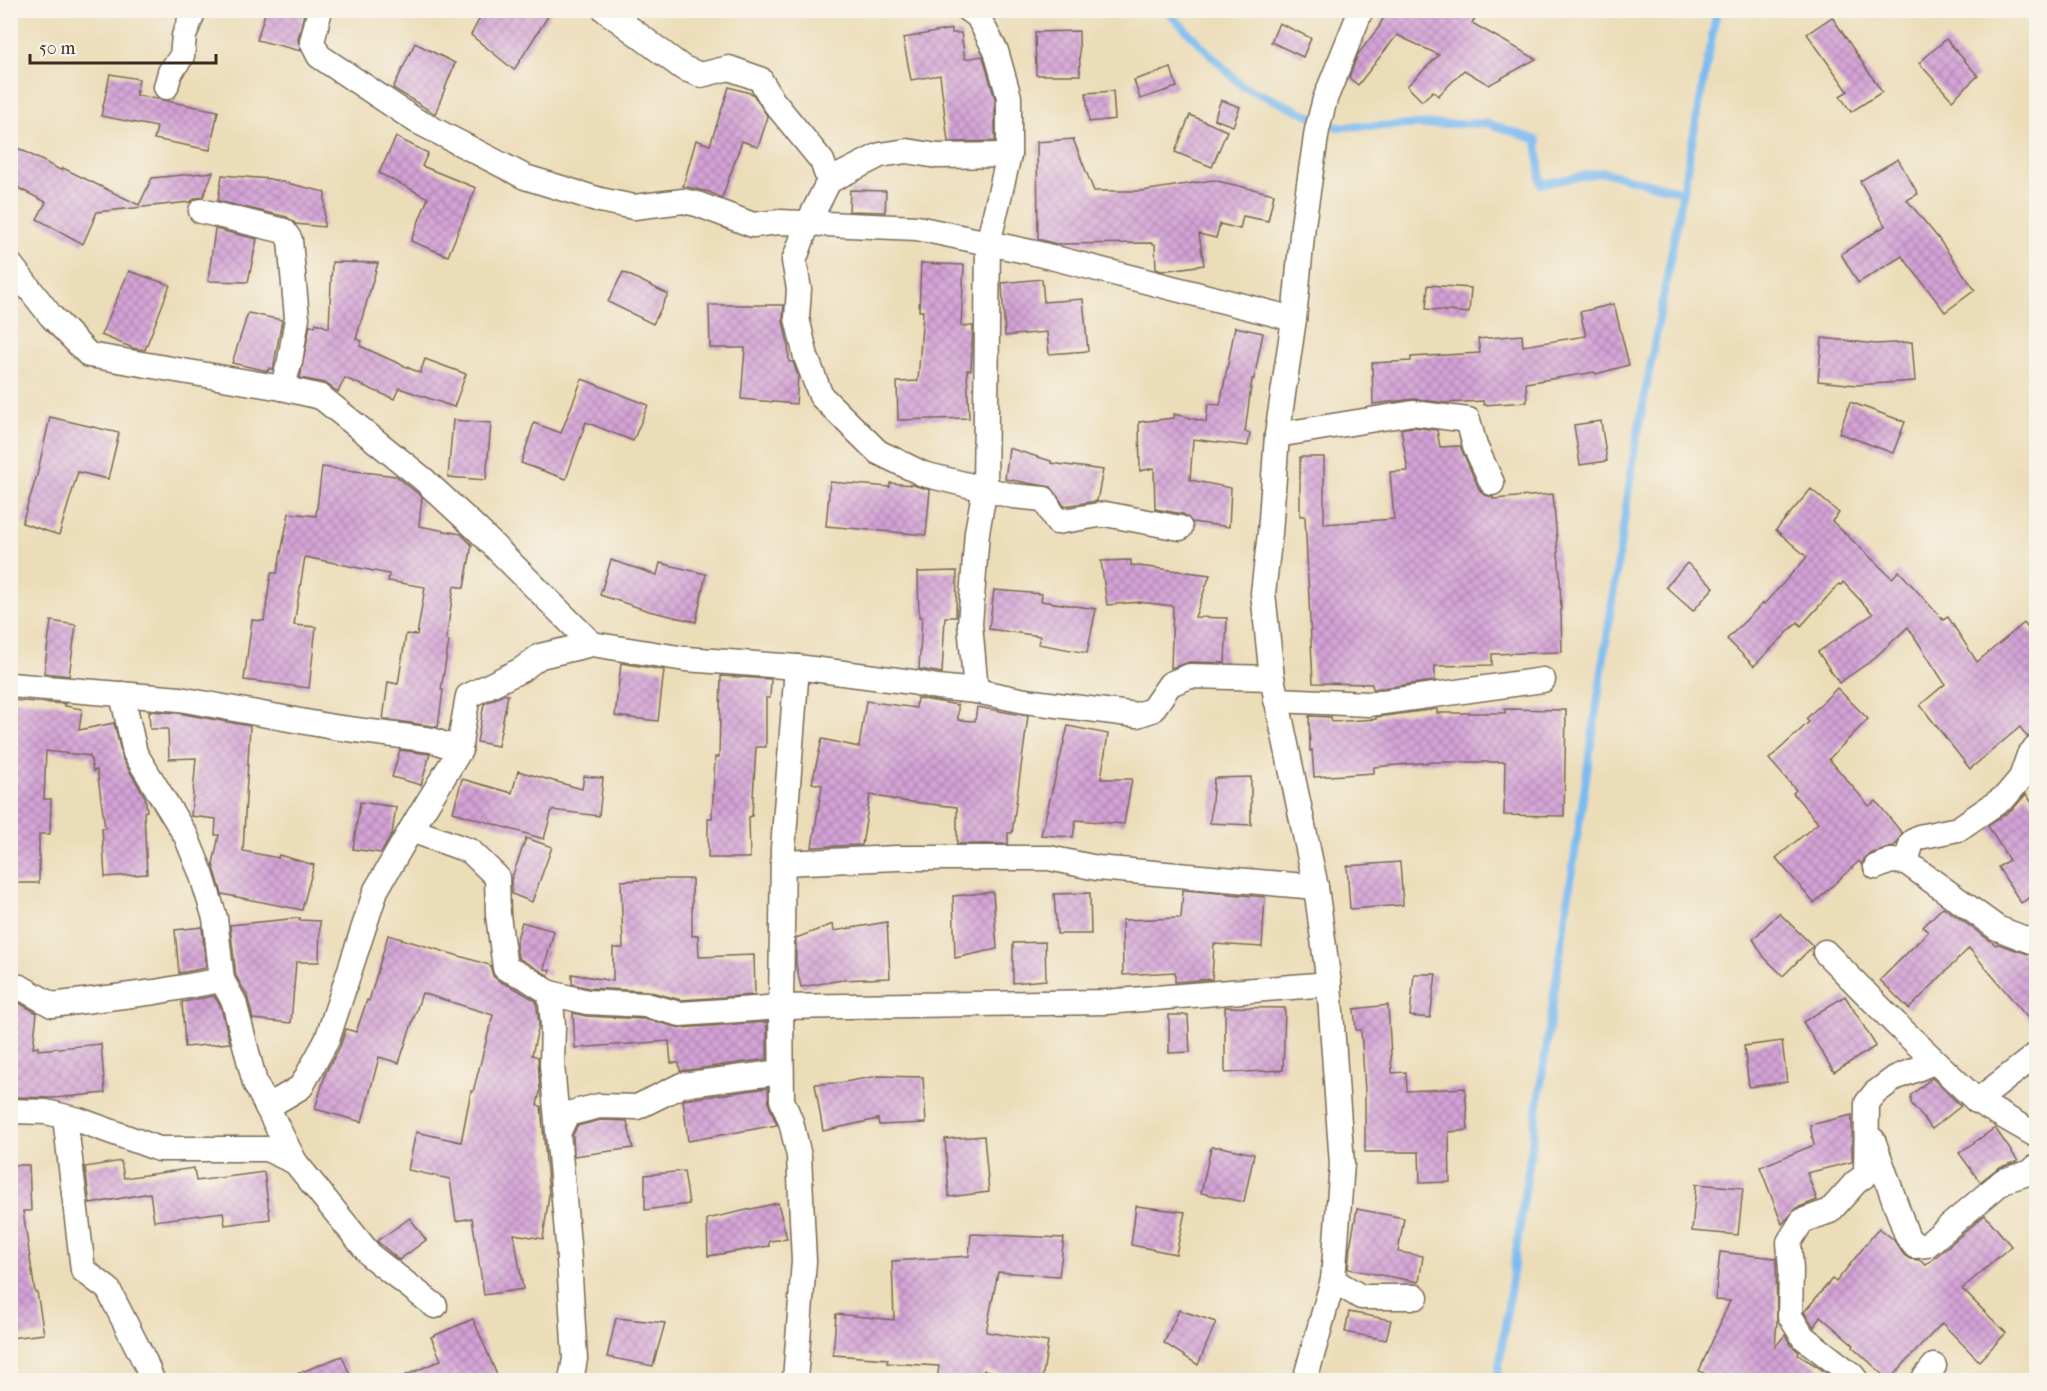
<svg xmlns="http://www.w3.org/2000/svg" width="2047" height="1391" viewBox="0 0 2047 1391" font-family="'IM FELL French Canon',serif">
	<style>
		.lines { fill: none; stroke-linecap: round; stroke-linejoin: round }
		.stream { stroke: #7cbbf0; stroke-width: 8 }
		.building { fill: url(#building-cross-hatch) }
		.street-casing { stroke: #796954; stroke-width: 27 }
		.street { stroke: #fff; stroke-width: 24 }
	</style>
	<defs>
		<pattern id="building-cross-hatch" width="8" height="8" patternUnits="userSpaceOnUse" patternTransform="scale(1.5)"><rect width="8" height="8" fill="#d4a3d7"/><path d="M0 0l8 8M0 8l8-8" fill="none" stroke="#ad85ae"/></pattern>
	</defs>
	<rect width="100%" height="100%" fill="#f7f3e8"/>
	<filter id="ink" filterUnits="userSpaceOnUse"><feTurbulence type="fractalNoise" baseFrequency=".0167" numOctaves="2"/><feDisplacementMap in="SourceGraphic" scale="12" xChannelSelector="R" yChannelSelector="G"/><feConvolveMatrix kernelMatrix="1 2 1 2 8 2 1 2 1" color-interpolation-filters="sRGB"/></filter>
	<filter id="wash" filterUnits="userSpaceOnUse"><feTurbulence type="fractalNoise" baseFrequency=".008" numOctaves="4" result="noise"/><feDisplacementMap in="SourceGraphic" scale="24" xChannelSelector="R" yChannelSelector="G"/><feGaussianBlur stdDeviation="1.35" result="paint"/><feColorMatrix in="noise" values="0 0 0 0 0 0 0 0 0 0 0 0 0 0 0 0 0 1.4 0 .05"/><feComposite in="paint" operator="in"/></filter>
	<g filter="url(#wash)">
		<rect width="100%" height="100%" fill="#ecddb9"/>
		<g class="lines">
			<g class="stream">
				<polyline points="1166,10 1242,86 1337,127 1487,123 1537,140 1541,184 1603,172 1683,192"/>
				<polyline points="1497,1380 1635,447 1717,10"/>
			</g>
		</g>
		<g id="blocks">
			<g class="building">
				<polygon points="266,10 305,10 298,39 301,51 257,40"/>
				<polygon points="484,10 552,10 514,70 471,35"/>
				<polygon points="1387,10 1480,10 1472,23 1536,59 1489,85 1464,70 1438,96 1433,91 1422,101 1407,86 1439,55 1397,35 1358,85 1349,78 1358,54 1379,27"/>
				<polygon points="1832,17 1882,92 1851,112 1840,96 1848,91 1807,34"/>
				<polygon points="1279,23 1311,38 1303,57 1271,42"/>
				<polygon points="952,29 952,33 961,33 965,59 983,56 995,99 995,141 948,142 940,75 911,80 903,38"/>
				<polygon points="1079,31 1080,75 1036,75 1035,32"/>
				<polygon points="1946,39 1978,76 1952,100 1919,63"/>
				<polygon points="415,43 455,63 435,114 393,88"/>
				<polygon points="1171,68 1177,87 1140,99 1134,80"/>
				<polygon points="110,74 139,79 136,95 218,111 210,150 154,139 157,127 101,116"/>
				<polygon points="729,87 753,94 768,117 758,147 742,141 722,198 709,192 683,186 696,140 710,145"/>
				<polygon points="1113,91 1115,119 1089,122 1086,93"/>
				<polygon points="1221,100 1240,107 1233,126 1214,119"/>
				<polygon points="1190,115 1227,131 1212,167 1175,152"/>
				<polygon points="396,137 428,153 422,166 476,188 448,256 411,241 428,198 379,173"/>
				<polygon points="1073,139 1094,191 1142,191 1213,180 1274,194 1268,221 1243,216 1240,229 1220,224 1216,238 1199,234 1204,265 1162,271 1156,269 1155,244 1151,243 1056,244 1038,239 1037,142"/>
				<polygon points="10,144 62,171 63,168 139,205 152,178 213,172 203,197 196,198 190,202 97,212 83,244 37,219 46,202 10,184"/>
				<polygon points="1898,159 1918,194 1907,200 1938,238 1975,290 1945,312 1902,256 1858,283 1841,254 1885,226 1860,181"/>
				<polygon points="222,175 270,179 325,192 324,227 296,224 287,217 218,201"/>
				<polygon points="850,190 886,191 885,212 849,211"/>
				<polygon points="215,229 257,239 248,282 208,281"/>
				<polygon points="332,262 378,263 356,339 362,341 360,346 420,373 425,359 466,374 454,407 399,388 394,399 345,378 338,392 325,383 300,378 310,325 315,326 316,323 329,328"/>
				<polygon points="921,263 964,265 961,326 973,326 971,370 967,370 969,418 898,420 897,382 918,381 923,311 919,311"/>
				<polygon points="129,271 170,285 145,350 133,348 101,335"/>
				<polygon points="623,272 668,294 653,324 608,302"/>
				<polygon points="1042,279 1044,302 1083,299 1088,351 1049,354 1047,332 1005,336 1002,283"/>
				<polygon points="1428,285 1471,288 1469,313 1426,309"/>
				<polygon points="1614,304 1629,365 1596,374 1595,372 1526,383 1527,402 1484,405 1483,401 1445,403 1414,399 1373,404 1372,363 1411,361 1411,357 1480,353 1478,339 1522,335 1523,346 1586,336 1580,312"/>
				<polygon points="709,305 784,305 783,321 788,344 789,362 793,362 798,376 796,404 741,399 745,348 710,348"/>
				<polygon points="248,313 282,320 273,370 269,368 268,371 232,363"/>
				<polygon points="1235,327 1263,333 1254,379 1252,379 1245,432 1250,433 1248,446 1193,439 1190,480 1231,488 1229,527 1192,522 1183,514 1155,509 1154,468 1140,471 1139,422 1174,418 1174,414 1206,422 1208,404 1220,405"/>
				<polygon points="1822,338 1876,344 1912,342 1915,381 1857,385 1818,381"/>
				<polygon points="582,379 648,405 633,441 586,422 566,479 521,463 534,423 561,433"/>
				<polygon points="1850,402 1905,422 1893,453 1839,433"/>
				<polygon points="50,417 119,433 108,479 78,472 59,535 22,523 37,475"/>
				<polygon points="453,420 491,423 486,480 448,477"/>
				<polygon points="1601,421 1607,461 1580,465 1574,425"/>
				<polygon points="1413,427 1437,430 1440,447 1460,446 1479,489 1484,495 1493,497 1493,499 1553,494 1560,576 1562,652 1492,654 1492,665 1435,666 1435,681 1373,689 1372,684 1313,683 1305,516 1300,516 1300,457 1324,457 1324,524 1394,519 1390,472 1408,471 1401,429"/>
				<polygon points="1009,448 1051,461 1051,463 1103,470 1097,501 1064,506 1051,487 1005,479"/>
				<polygon points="322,467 396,476 422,497 419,526 461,534 472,545 464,588 454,586 446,640 449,641 441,690 443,690 438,727 383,719 388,682 398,684 406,634 417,635 425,587 388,581 389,574 305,557 294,625 316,627 309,688 244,680 252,620 264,621 271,573 277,573 289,513 316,516"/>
				<polygon points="830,482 890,487 890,483 913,485 930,490 926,535 826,526"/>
				<polygon points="1811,489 1839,513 1832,521 1892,578 1899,571 1943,620 1948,617 1977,662 2024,623 2037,639 2037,734 2027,737 2020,727 1970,769 1920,705 1945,684 1908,627 1871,661 1839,683 1818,652 1873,614 1843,582 1841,585 1839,584 1801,626 1798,622 1754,666 1727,639 1763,603 1764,604 1807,557 1776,530"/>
				<polygon points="611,560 657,575 660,563 706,574 696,622 649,611 600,595"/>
				<polygon points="1131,560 1131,565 1210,575 1195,617 1227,618 1225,663 1190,662 1171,668 1173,606 1139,602 1107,605 1101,561"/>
				<polygon points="1687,563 1714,587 1693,611 1666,587"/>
				<polygon points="957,571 956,617 945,617 942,673 919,669 922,617 919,617 918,572"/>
				<polygon points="994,590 1042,594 1041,601 1096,609 1087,653 1038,644 1040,636 989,629"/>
				<polygon points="51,621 76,625 69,676 44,673"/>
				<polygon points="621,663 664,670 658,721 615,716"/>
				<polygon points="721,676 771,679 770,698 766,698 766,747 756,747 752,816 749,817 750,858 708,858 708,818 712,818 715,757 719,757"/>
				<polygon points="1837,688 1868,719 1829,759 1869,806 1876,801 1902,833 1897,843 1893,847 1870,854 1864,859 1862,865 1859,861 1814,903 1776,858 1818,823 1793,793 1796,790 1769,759 1809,722 1806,719"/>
				<polygon points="503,695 508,695 498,746 477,742 484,704"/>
				<polygon points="917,698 958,705 958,720 975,721 977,707 1028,716 1012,833 1008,833 1008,844 957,844 957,807 902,801 870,795 862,845 812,847 822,785 812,783 822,739 859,747 866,701 916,708"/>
				<polygon points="10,700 66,704 65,706 82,709 79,730 114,723 123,760 145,797 147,811 144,812 147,874 105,877 102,828 105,828 97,770 93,771 90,756 46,751 44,799 51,799 50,834 39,834 39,883 10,883"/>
				<polygon points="1437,709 1437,713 1505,713 1505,709 1566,710 1564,816 1504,815 1505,762 1433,762 1374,767 1374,773 1314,777 1312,750 1310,751 1309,716 1331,717 1332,722 1376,719 1376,717"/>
				<polygon points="149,711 178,713 250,726 243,851 278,858 279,855 314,865 302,910 222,894 213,864 219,835 215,835 216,819 191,816 196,758 169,759 168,729 150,729"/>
				<polygon points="1068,726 1108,734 1101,779 1132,779 1124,824 1076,820 1073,837 1041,835"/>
				<polygon points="400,750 430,754 421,785 392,777"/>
				<polygon points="518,771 582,789 584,776 603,778 599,816 552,810 544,839 453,812 462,779 512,793"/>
				<polygon points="1251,777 1251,825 1210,823 1214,778"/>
				<polygon points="2026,794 2037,810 2037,893 2021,903 1998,867 2009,860 1988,826 2013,809"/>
				<polygon points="360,802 396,807 392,834 381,853 353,849"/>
				<polygon points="526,838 552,847 532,902 512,894 511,880"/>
				<polygon points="1400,862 1403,905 1350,909 1347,866"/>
				<polygon points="661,879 692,879 692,936 698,935 699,957 754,955 755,995 681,1000 647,991 589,988 572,984 572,974 613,981 613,948 623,948 621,881"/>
				<polygon points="1183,890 1265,897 1262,947 1214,944 1212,979 1175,982 1175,972 1123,975 1122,920 1181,918"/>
				<polygon points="993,892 997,949 955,958 953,896"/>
				<polygon points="1090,893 1091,934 1057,934 1054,894"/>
				<polygon points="1943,907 1996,945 1998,944 2037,957 2037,1029 1969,948 1909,1009 1880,980 1928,932 1923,927"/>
				<polygon points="1779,913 1813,946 1783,976 1764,957 1753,939"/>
				<polygon points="300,918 299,920 320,921 319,962 296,962 291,1023 253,1019 247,995 236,976 230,925"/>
				<polygon points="522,922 554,931 544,969 550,970 549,976 518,958 516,942"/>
				<polygon points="887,922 890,978 842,980 801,987 796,965 796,938 833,924 834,931"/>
				<polygon points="202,927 206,968 179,973 175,930"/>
				<polygon points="388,935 490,965 493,976 499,981 518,990 536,1001 539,1024 532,1055 538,1057 540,1092 537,1105 541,1106 549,1194 543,1239 514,1234 523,1289 484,1295 472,1218 456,1221 450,1179 408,1170 416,1132 461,1142 471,1091 473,1092 493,1015 422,993 399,1063 379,1057 362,1122 315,1109 326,1072 340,1047 346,1029 356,1032 367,1000 369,1001"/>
				<polygon points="1045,942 1046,980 1013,983 1013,943"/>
				<polygon points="1414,974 1436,974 1430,1018 1410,1016"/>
				<polygon points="214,996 221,1007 230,1043 185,1047 182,1002"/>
				<polygon points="1845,996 1876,1046 1834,1072 1803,1022"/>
				<polygon points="10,1000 16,1001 37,1013 33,1048 38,1047 38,1050 101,1044 105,1093 54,1098 10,1097"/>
				<polygon points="1388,1005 1392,1073 1406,1072 1407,1091 1465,1088 1468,1130 1449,1132 1450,1182 1420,1183 1419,1152 1365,1152 1365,1091 1361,1030 1356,1030 1354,1009"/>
				<polygon points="1225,1007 1285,1008 1283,1070 1225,1073"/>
				<polygon points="573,1013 586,1016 644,1019 681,1028 767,1022 767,1059 680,1071 679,1063 671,1063 669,1041 575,1048"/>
				<polygon points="1169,1015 1188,1015 1190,1052 1169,1053"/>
				<polygon points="1782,1041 1787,1082 1749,1087 1744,1046"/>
				<polygon points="878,1076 923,1077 926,1123 879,1125 878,1119 823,1131 815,1084 839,1083"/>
				<polygon points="1932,1078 1961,1106 1932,1129 1911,1103 1911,1095"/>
				<polygon points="768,1088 769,1105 777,1125 688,1141 683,1100"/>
				<polygon points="1852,1115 1852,1162 1807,1173 1817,1200 1797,1208 1782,1224 1760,1167 1814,1145 1810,1125"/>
				<polygon points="601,1120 627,1121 633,1148 574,1156 573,1135 577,1126"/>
				<polygon points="1995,1128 2018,1161 1998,1168 1980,1182 1959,1153"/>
				<polygon points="984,1136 989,1192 949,1197 945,1139"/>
				<polygon points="1211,1147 1221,1147 1254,1154 1244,1202 1201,1193"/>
				<polygon points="121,1161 124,1178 194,1168 196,1181 264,1172 270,1219 225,1225 223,1212 154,1221 150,1193 90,1204 85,1167"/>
				<polygon points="10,1165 29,1165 31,1211 23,1211 35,1292 37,1292 44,1334 10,1338"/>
				<polygon points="684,1171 689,1204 645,1210 645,1175"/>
				<polygon points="1696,1184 1743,1188 1738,1235 1692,1231"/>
				<polygon points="778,1203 787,1239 769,1241 769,1246 708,1256 707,1219"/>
				<polygon points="1136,1206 1185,1212 1176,1254 1131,1245"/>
				<polygon points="1357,1209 1404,1218 1398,1252 1423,1256 1419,1282 1348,1269 1350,1247"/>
				<polygon points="1985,1215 2011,1246 1962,1289 2006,1333 1979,1361 1942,1323 1889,1380 1853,1347 1854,1345 1820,1316 1814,1327 1804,1312 1832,1279 1836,1282 1879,1228 1893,1239 1904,1255 1910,1259 1919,1260 1926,1265"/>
				<polygon points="410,1218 426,1240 399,1260 377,1241"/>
				<polygon points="971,1234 1064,1238 1059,1276 998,1272 986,1332 1048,1342 1042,1380 984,1370 982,1380 937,1380 939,1366 887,1363 888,1359 833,1355 836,1314 894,1320 892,1261 969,1256"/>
				<polygon points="1720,1252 1776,1258 1777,1321 1775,1347 1785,1335 1791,1345 1799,1352 1798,1355 1815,1365 1836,1380 1718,1380 1699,1371 1730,1301 1715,1300"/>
				<polygon points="1179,1310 1216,1322 1198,1365 1164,1343"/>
				<polygon points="1349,1312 1391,1320 1386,1340 1345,1332"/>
				<polygon points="616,1318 665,1323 653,1366 607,1357"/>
				<polygon points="473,1319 497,1375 485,1380 395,1380 441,1360 431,1337"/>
				<polygon points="342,1356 352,1380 284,1380 284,1379"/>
			</g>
		</g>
	</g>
	<g filter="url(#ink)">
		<use href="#blocks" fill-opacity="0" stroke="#796954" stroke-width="1.5"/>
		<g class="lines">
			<g class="street-casing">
				<g id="street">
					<polyline points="320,10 312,42 319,56 415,120 525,177 600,200 634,207 683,201 697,204 753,225 780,222 917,228 1035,253 1294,319"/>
					<polyline points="605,10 683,68 701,75 729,68 760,79 773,101 822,161 829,181 808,223 794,261 799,289 797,318 806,357 821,396 878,452 923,474 1013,496 1044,499 1057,522 1105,514 1180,528"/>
					<polyline points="968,10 977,15 996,51 1009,97 1009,155 988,244 985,488 977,532 970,624 976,691"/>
					<polyline points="166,87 170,72 182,56 184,36 194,10"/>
					<polyline points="829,181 880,155 907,151 937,156 1009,155"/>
					<polyline points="201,211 284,231 290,240 297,318 290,361 282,388"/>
					<polyline points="10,264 51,316 89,355 282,388 321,397 423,479 478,530 592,644"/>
					<polyline points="1277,435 1413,413 1468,420 1475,446 1492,483"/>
					<polyline points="10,685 180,699 333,727 432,740 460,750"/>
					<polyline points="122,694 135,753 186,836 201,873 215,918 222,980 234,1002 255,1083 295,1162"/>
					<polyline points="1276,700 1369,704 1543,680"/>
					<polyline points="1906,862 1912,842 1919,837 1958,829 2005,797 2021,778 2029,755 2036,748"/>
					<polyline points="783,863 897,858 1049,858 1097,868 1316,887"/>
					<polyline points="1876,867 1891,861 1906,862 1997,928 2036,943"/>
					<polyline points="1825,952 1898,1026 1977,1101 2036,1135"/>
					<polyline points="10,986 20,987 52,1005 155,992 222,980"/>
					<polyline points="550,993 587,1002 646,1005 680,1014 781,1007 1106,1002 1329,984"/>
					<polyline points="1977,1101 2036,1055"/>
					<polyline points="267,1107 301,1087 327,1040 376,890 419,816"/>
					<polyline points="10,1111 46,1112 79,1120 159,1149 267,1149 295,1162 372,1257 435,1306"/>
					<polyline points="65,1117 83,1270 108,1289 145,1362 152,1380"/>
					<polyline points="558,1133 567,1114 599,1106 637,1107 682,1085 781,1072"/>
					<polyline points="1873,1140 1907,1236 1915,1246 1927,1245 2003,1181 2031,1172 2036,1167"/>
					<polyline points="1333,1280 1361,1297 1416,1297"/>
					<polyline points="571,1380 575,1359 568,1244 552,1065 553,1024 550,993 525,977 505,968 498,915 497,877 470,851 411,830 460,750 461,736 468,696 521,670 540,656 592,644 685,659 797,667 912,682 937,687 976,691 1025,701 1137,715 1152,710 1170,684 1190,676 1272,678"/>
					<polyline points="795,1380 804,1261 799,1156 791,1122 782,1100 781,1007 783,849 797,667"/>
					<polyline points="1305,1380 1333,1280 1342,1164 1329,984 1316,887 1272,678 1263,593 1270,533 1277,435 1294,319 1303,225 1317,130 1325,99 1361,10"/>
					<polyline points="1856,1380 1852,1375 1803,1337 1790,1316 1791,1270 1789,1242 1802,1221 1830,1211 1856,1182 1866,1175 1867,1103 1875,1093 1895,1078 1934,1062"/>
					<polyline points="1923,1380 1934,1366"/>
				</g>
			</g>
			<use href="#street" class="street"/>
		</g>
	</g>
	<rect width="2047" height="1391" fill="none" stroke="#f7f3e8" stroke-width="36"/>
	<path d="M30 54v9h186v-9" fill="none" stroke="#3b2a1e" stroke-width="3"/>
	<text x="39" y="54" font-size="18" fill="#3b2a1e" stroke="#f7f3e8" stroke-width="4.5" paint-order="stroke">50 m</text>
</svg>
